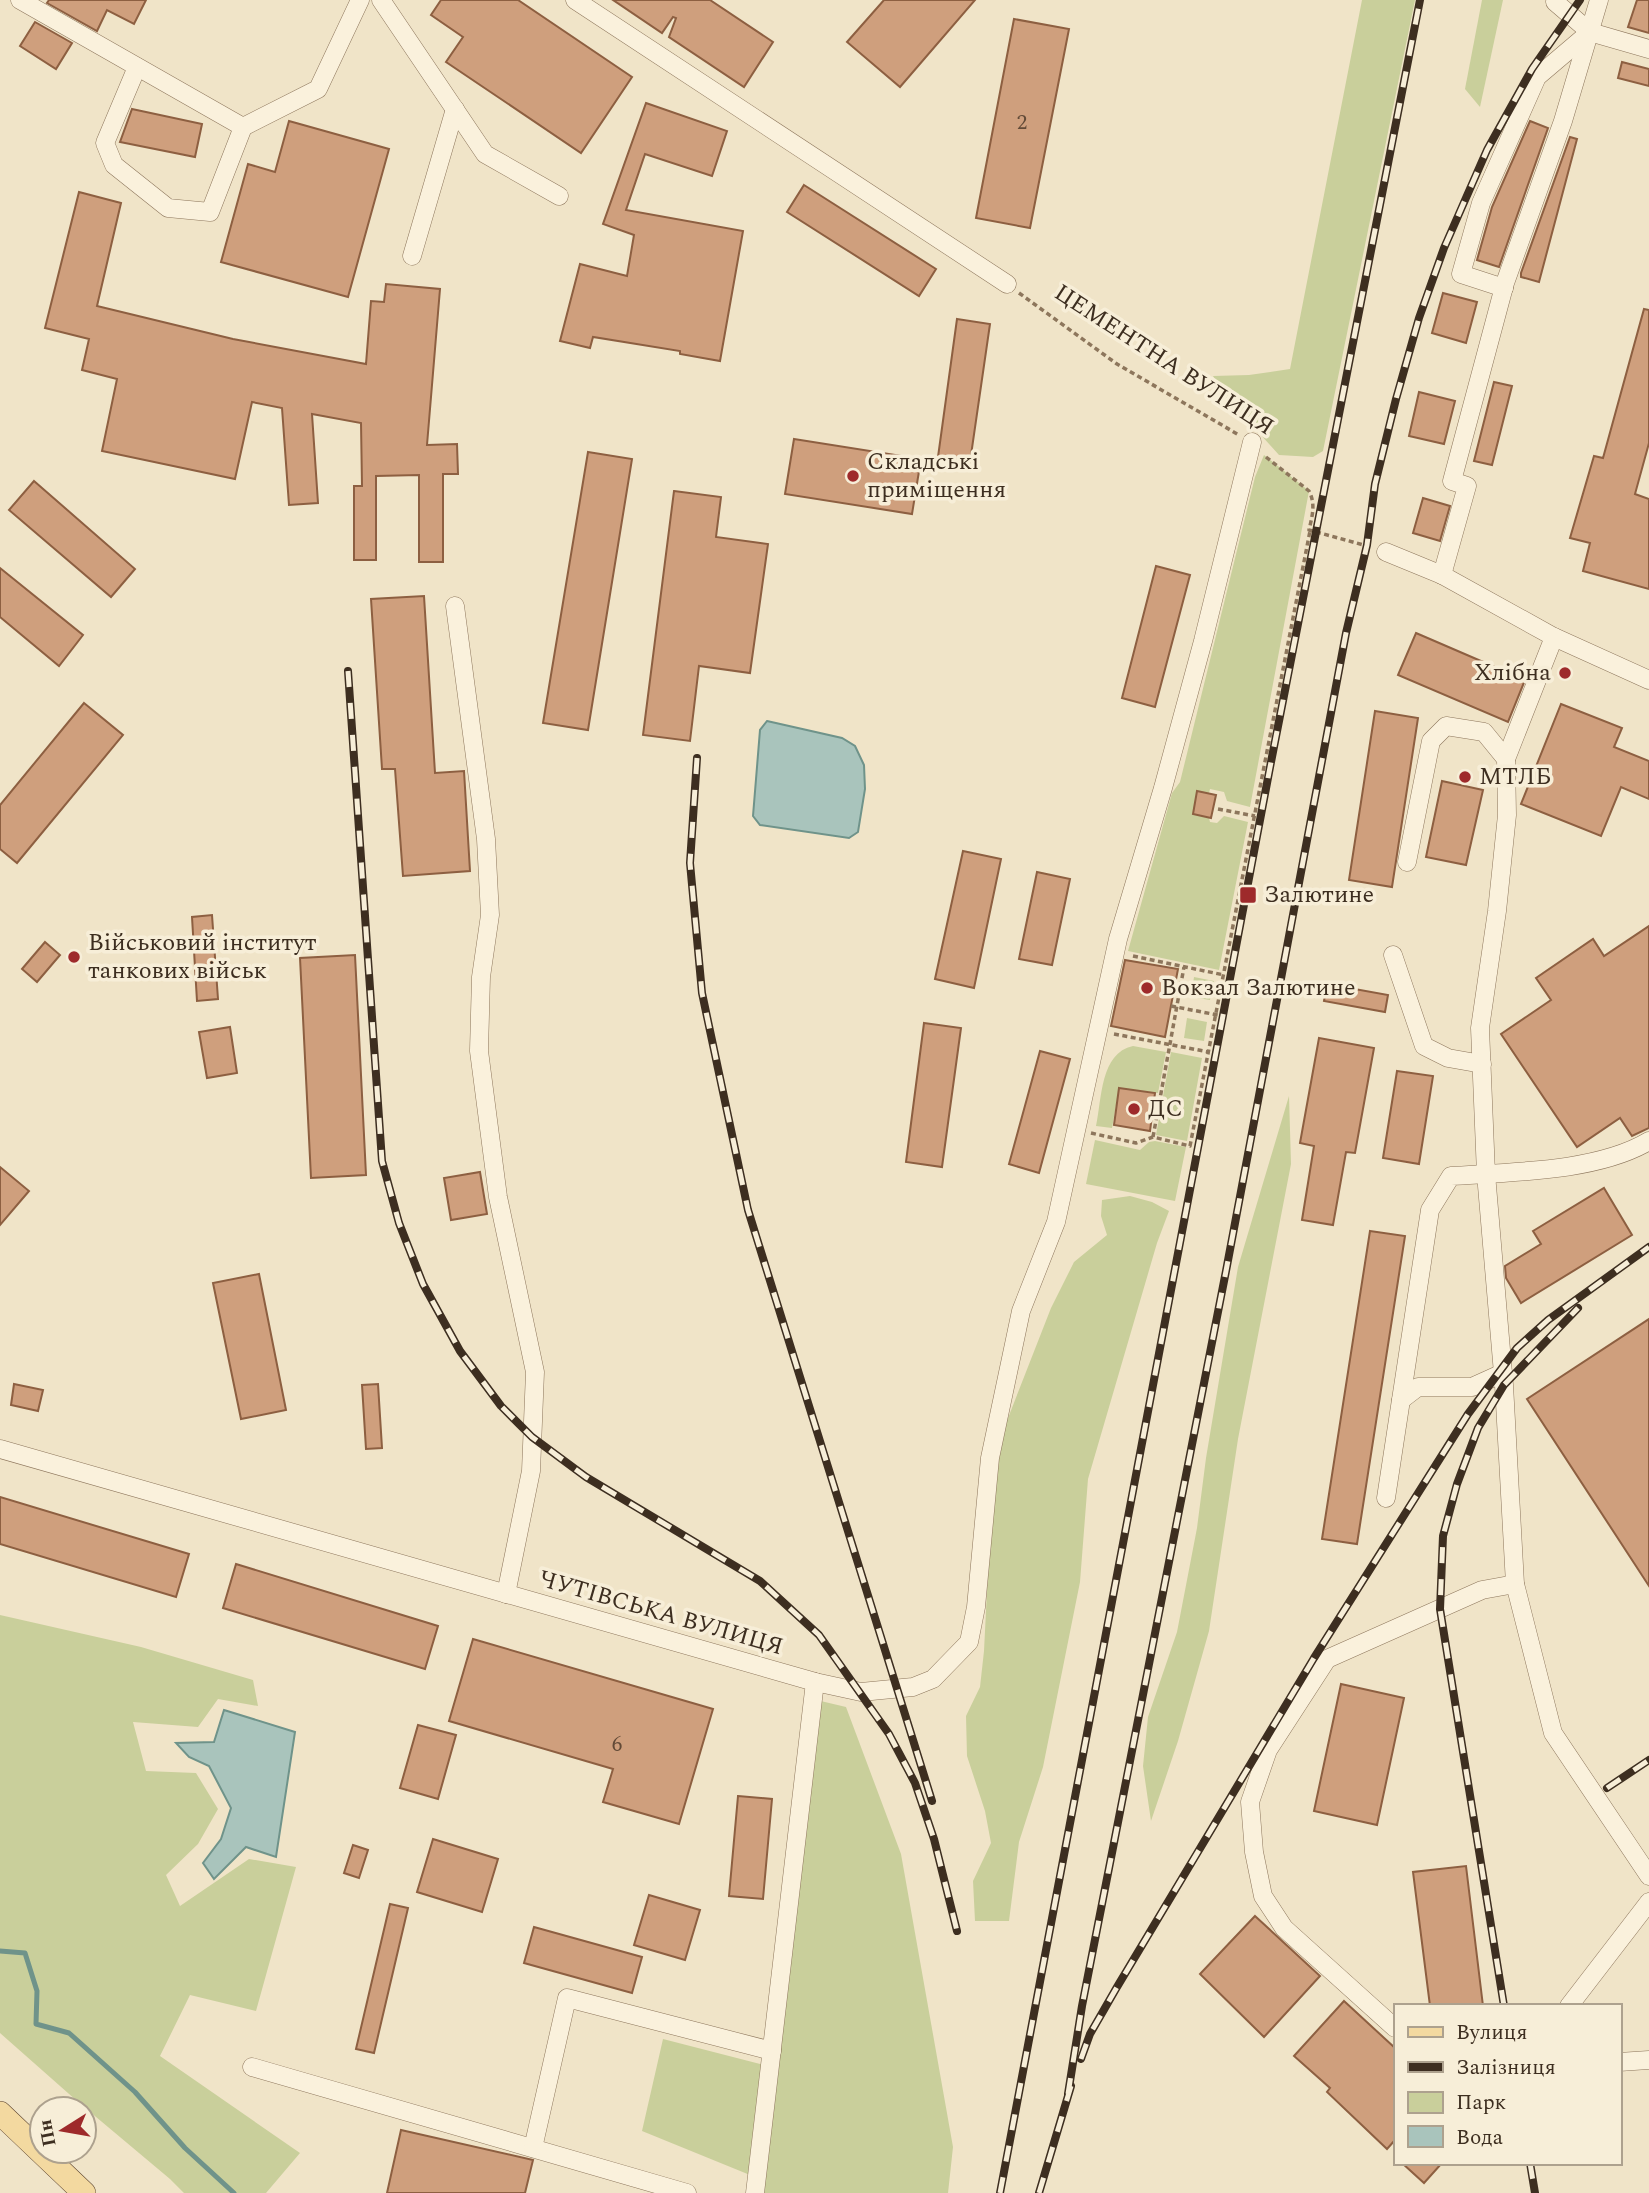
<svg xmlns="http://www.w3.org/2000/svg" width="1649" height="2193" viewBox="0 0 1649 2193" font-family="Spectral,serif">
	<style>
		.green { fill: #c9cf9b }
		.water { fill: #a9c4bc; stroke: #6f938a; stroke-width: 2 }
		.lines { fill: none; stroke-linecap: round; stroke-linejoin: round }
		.stream { stroke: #6f938a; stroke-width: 5 }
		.building { fill: #cf9f7d; stroke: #8d5f41; stroke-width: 2 }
		.minor-casing { stroke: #8d765c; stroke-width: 19 }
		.major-casing { stroke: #5b4430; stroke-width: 24 }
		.path { stroke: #8d765c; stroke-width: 3.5; stroke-dasharray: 5 3.5; stroke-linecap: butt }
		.minor { stroke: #faf1dc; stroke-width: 18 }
		.major { stroke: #f3d9a0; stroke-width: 23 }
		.rail-casing { stroke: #3d2e20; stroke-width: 8 }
		.rail { stroke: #f7eed8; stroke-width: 5; stroke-dasharray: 16; stroke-linecap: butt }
		.poi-dot { fill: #9e2a2b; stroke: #f7eed8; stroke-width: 2.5 }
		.labels { text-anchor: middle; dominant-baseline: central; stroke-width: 7; stroke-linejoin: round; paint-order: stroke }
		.number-label { font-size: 21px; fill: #624a37 }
		.street-label { font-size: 24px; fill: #3d2e20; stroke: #f7eed8 }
		.poi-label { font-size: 24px; fill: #3d2e20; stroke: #f7eed8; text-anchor: start }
	</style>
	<rect width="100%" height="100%" fill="#f0e4c8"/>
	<g class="green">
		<polygon points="1362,0 1415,0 1323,451 1313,457 1279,455 1260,434 1237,418 1213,376 1249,375 1290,369"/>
		<polygon points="1482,0 1503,0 1480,107 1465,89"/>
		<polygon points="1264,455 1309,491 1250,807 1227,801 1224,792 1210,789 1209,793 1197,792 1193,814 1209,818 1210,822 1217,823 1224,816 1248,822 1219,970 1128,951 1172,793 1180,782 1255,477"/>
		<polygon points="1194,977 1214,981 1210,1000 1191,997"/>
		<polygon points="1187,1018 1207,1022 1204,1041 1184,1038"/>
		<path d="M1133 1046 1166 1052 1158 1093 1119 1088 1112 1128 1096 1126C1102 1099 1100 1053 1133 1046Z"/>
		<polygon points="1171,1052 1202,1058 1187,1141 1156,1135"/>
		<polygon points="1289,1096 1291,1164 1238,1439 1209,1631 1178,1741 1151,1821 1143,1766 1148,1717 1177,1632 1197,1528 1206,1458 1238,1267"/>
		<polygon points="1095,1140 1140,1150 1149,1142 1155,1141 1186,1147 1175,1201 1086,1184"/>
		<polygon points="1130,1196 1152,1202 1169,1211 1157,1243 1088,1479 1080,1582 1043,1767 1019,1842 1009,1921 975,1921 973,1881 991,1843 985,1811 967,1756 966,1716 980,1687 984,1651 993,1472 1001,1436 1051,1308 1074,1262 1107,1235 1101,1216 1102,1200"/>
		<polygon points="0,1615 141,1647 253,1680 258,1706 218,1699 198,1727 133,1722 146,1771 196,1773 218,1809 198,1844 166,1875 180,1906 249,1859 296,1867 256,2011 190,1995 160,2056 300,2153 266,2193 184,2193 170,2179 77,2101 0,2033"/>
		<polygon points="808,1698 846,1707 901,1854 953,2147 948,2193 747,2193 750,2175 642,2131 663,2039 772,2067"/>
	</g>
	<g class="water">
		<polygon points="767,721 842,738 855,746 864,765 865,789 858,832 849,838 760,825 753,816 760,730"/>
		<polygon points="224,1710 295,1732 276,1857 246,1847 214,1879 203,1863 221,1839 231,1808 209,1766 189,1757 176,1743 214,1742"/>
	</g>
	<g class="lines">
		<polyline class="stream" points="0,1951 25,1953 37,1991 36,2024 69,2033 135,2092 185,2148 234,2193"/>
	</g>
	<g class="building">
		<polygon points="49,0 146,0 134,24 107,10 97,31 47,3"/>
		<polygon points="441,0 518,0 632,77 581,153 446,62 463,37 431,15"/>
		<polygon points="613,0 710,0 773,42 744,87 669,37 676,18 673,17 662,33"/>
		<polygon points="884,0 975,0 900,87 847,42"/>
		<polygon points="1637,0 1649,0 1649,33 1628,27"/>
		<polygon points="1014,19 1069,29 1030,228 976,218"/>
		<polygon points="35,22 72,43 56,69 20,46"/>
		<polygon points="1622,62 1649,69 1649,86 1618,78"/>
		<polygon points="646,103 727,131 712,176 645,154 626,210 743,231 720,361 680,354 680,351 593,337 590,348 560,341 580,264 627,276 634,235 603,224"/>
		<polygon points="132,109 202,124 195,157 120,142"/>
		<polygon points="289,121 389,149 348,297 221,262 248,164 275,172"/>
		<polygon points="1530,121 1548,128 1499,267 1477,260 1492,207"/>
		<polygon points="1570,137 1577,139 1539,282 1521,277 1521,273"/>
		<polygon points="804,185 936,269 919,296 787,212"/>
		<polygon points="79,192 121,203 97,306 233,339 366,364 371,301 384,302 386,284 440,289 427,445 457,444 458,474 443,474 443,562 419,562 419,475 376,476 376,560 354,560 354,486 362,486 361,423 312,414 318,503 289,505 282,408 252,402 235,479 102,451 117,379 82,370 89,339 45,328"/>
		<polygon points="1443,293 1477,302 1466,343 1432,333"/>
		<polygon points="1644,309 1649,310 1649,443 1635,494 1649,499 1649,589 1583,571 1590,543 1570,538 1594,456 1603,458"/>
		<polygon points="957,319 990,324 970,462 938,457"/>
		<polygon points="1494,382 1512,386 1492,465 1474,461"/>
		<polygon points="1419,392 1455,401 1444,444 1409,436"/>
		<polygon points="794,439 921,459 912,514 785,494"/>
		<polygon points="588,452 632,459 588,730 543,723"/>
		<polygon points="34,481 135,569 111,597 9,510"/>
		<polygon points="674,491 721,497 716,537 768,544 750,673 699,666 690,741 643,735"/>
		<polygon points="1423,498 1450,506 1440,541 1413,533"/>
		<polygon points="1156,566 1190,575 1155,707 1122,698"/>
		<polygon points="0,568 83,635 59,666 0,617"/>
		<polygon points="424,596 435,773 464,771 470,871 403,876 395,769 382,769 371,599"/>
		<polygon points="1416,633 1525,680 1508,722 1398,675"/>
		<polygon points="84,703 123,735 17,863 0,849 0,805"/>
		<polygon points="1561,704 1622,728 1614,747 1649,761 1649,799 1621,787 1601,836 1521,804"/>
		<polygon points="1375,711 1418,718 1392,887 1349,880"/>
		<polygon points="1442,781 1483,790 1466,865 1426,857"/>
		<polygon points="1197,791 1216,795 1211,818 1193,814"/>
		<polygon points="963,851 1001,859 974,988 935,979"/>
		<polygon points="1037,872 1070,879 1052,965 1019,959"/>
		<polygon points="212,915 218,999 197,1001 192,917"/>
		<polygon points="1649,926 1649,1128 1632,1136 1620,1118 1577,1147 1501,1034 1551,1000 1536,978 1593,939 1604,956"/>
		<polygon points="45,942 60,955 37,982 22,969"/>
		<polygon points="355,955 366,1175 311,1178 300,958"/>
		<polygon points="1125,960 1178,969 1165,1037 1111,1026"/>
		<polygon points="1327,984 1388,995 1385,1012 1324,1001"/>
		<polygon points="924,1023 961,1028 942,1167 906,1162"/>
		<polygon points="230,1027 237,1073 207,1078 199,1032"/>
		<polygon points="1319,1038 1374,1048 1355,1153 1346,1152 1333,1225 1302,1220 1314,1146 1300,1143"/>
		<polygon points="1040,1051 1070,1059 1039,1173 1009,1164"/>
		<polygon points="1397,1071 1433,1076 1419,1164 1383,1158"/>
		<polygon points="1119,1088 1155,1093 1150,1131 1114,1125"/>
		<polygon points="0,1167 29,1191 0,1225"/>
		<polygon points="480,1172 487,1214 451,1220 444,1178"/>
		<polygon points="1604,1188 1632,1235 1521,1303 1506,1278 1505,1266 1541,1244 1533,1231"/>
		<polygon points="1370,1231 1405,1236 1357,1544 1322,1539"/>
		<polygon points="259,1274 286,1410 241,1419 213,1283"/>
		<polygon points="1649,1319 1649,1586 1527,1399"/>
		<polygon points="14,1384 43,1390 38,1411 11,1405"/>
		<polygon points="378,1384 382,1448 366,1449 362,1385"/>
		<polygon points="0,1497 189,1554 176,1597 0,1544"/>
		<polygon points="236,1564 438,1626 425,1669 223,1608"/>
		<polygon points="473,1639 713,1709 679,1824 603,1802 613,1769 449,1721"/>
		<polygon points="1341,1684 1404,1698 1377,1825 1314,1811"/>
		<polygon points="418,1725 456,1735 438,1799 400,1788"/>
		<polygon points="738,1796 772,1799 763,1899 729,1896"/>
		<polygon points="433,1839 498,1859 482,1912 417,1892"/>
		<polygon points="353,1845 368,1850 359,1878 344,1873"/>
		<polygon points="1466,1866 1483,2006 1430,2006 1413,1872"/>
		<polygon points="649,1895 700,1910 685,1960 634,1945"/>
		<polygon points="390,1904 408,1908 374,2053 356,2049"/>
		<polygon points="1255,1916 1320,1976 1264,2037 1200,1974"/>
		<polygon points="534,1927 642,1957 632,1993 524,1963"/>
		<polygon points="1344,2001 1395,2048 1395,2140 1387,2149 1327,2092 1330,2088 1294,2056"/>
		<polygon points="401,2130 533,2160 525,2193 387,2193"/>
		<polygon points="1402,2163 1442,2163 1424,2183"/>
	</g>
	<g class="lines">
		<g class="minor-casing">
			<g id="minor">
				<polyline points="20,0 243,127 318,89 360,0"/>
				<polyline points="381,0 485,154 559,196"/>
				<polyline points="575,0 1007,284"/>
				<polyline points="1557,0 1555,2 1590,32"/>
				<polyline points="137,67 105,143 114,165 168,208 210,212 243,127"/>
				<polyline points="412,256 455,109"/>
				<polyline points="1504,288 1461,274 1481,203 1537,77 1590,32 1649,49"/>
				<polyline points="1386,552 1442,575 1554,637 1649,680"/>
				<polyline points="1442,575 1467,486 1452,481 1505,283 1563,121 1599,0"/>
				<polyline points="455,606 486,839 490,915 481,977 479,1051 498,1197 535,1372 531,1471 506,1594"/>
				<polyline points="1506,759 1554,637"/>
				<polyline points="1407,862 1431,741 1446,726 1484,732 1506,759 1507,815 1497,911 1480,1028 1486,1174 1504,1385 1515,1584 1553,1733 1649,1876"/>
				<polyline points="1393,955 1424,1046 1448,1058 1482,1064"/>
				<polyline points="1401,1400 1418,1387 1472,1387 1503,1373"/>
				<polyline points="0,1449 815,1682 861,1692 913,1687 933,1679 969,1642 976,1607 990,1458 1021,1311 1056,1222 1118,939 1163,788 1203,641 1252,442"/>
				<path d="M1386 1498 1430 1210 1451 1176C1511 1172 1597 1172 1649 1141"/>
				<polyline points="1569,2006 1649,1902"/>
				<polyline points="1395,2028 1284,1928 1263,1896 1254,1852 1250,1802 1268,1750 1327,1659 1482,1590 1515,1584"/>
				<polyline points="1619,2062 1649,2060"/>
				<polyline points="252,2067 687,2193"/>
				<polyline points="533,2148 567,1998 772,2051"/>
				<polyline points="755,2193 815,1682"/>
			</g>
		</g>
		<g class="major-casing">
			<polyline id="major" points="0,2113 84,2193"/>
		</g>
		<g class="path">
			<polyline points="1019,293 1117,364 1239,435"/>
			<path d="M1266 457 1309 491C1316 504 1312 517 1309 530L1371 547"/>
			<polyline points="1218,809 1255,816"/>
			<polyline points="1133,956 1224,975"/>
			<polyline points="1171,1006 1228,1017"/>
			<polyline points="1114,1034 1209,1052"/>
			<polyline points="1091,1133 1136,1143 1153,1137 1190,1146 1310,531"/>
			<polyline points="1153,1137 1184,967"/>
		</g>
		<use href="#minor" class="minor"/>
		<use href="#major" class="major"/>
		<g class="rail-casing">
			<g id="rail">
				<polyline points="348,671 382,1161 399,1223 423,1284 460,1351 501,1406 532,1437 586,1477 760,1581 819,1635 889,1734 915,1783 934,1839 957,1931"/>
				<polyline points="697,758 690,863 702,993 748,1210 932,1801"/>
				<polyline points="1607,1788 1649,1760"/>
				<polyline points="1504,2006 1440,1609 1443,1536 1457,1484 1478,1428 1504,1385 1578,1308"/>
				<polyline points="1081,2059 1090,2034 1117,1987 1314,1658 1468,1414 1517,1348 1548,1320 1649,1247"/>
				<polyline points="1068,2094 1082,2006 1226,1271 1346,633 1367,545 1375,484 1396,399 1419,318 1444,248 1487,150 1532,69 1580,0"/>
				<polyline points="1530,2163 1535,2193"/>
				<polyline points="1000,2193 1271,762 1420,0"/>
				<polyline points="1039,2193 1071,2086"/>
			</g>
		</g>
		<use href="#rail" class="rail"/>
	</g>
	<g class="poi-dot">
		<circle cx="853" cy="476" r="7"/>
		<circle cx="1565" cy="673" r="7"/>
		<circle cx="1465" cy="777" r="7"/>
		<rect x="1239" y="886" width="18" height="18" rx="3.5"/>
		<circle cx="74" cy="957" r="7"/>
		<circle cx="1147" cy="988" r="7"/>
		<circle cx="1134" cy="1109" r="7"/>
	</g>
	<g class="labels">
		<g class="number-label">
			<text x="1022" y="123">2</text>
			<text x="617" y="1745">6</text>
		</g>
		<g class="street-label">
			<text transform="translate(1164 360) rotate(33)">ЦЕМЕНТНА ВУЛИЦЯ</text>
			<text transform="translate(661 1613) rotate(16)">ЧУТІВСЬКА ВУЛИЦЯ</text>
		</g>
		<g class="poi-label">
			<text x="867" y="462">Складські<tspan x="867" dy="28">приміщення</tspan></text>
			<text x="1551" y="673" text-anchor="end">Хлібна</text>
			<text x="1479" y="777">МТЛБ</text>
			<text x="1264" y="895">Залютине</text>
			<text x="88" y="943">Військовий інститут<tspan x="88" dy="28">танкових військ</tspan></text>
			<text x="1161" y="988">Вокзал Залютине</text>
			<text x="1148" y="1109">ДС</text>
		</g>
	</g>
	<rect x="1394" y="2004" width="228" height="161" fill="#f7eed8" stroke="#ada18e" stroke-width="2"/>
	<rect x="1408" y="2027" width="35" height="10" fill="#f3d9a0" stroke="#ada18e" stroke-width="2"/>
	<text x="1456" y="2039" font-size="21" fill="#3d2e20">Вулиця</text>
	<rect x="1408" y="2062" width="35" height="10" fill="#3d2e20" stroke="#ada18e" stroke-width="2"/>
	<text x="1456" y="2074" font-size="21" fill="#3d2e20">Залізниця</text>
	<rect x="1408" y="2092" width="35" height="21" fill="#c9cf9b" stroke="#ada18e" stroke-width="2"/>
	<text x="1456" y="2109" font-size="21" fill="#3d2e20">Парк</text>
	<rect x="1408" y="2126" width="35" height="21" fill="#a9c4bc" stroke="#ada18e" stroke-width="2"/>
	<text x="1456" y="2144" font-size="21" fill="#3d2e20">Вода</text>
	<g transform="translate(63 2130) rotate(259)"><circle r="33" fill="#f7eed8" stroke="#ada18e" stroke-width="2"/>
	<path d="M0-5L12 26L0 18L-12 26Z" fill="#9e2a2b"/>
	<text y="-10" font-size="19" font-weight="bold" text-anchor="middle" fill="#3d2e20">Пн</text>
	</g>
</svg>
